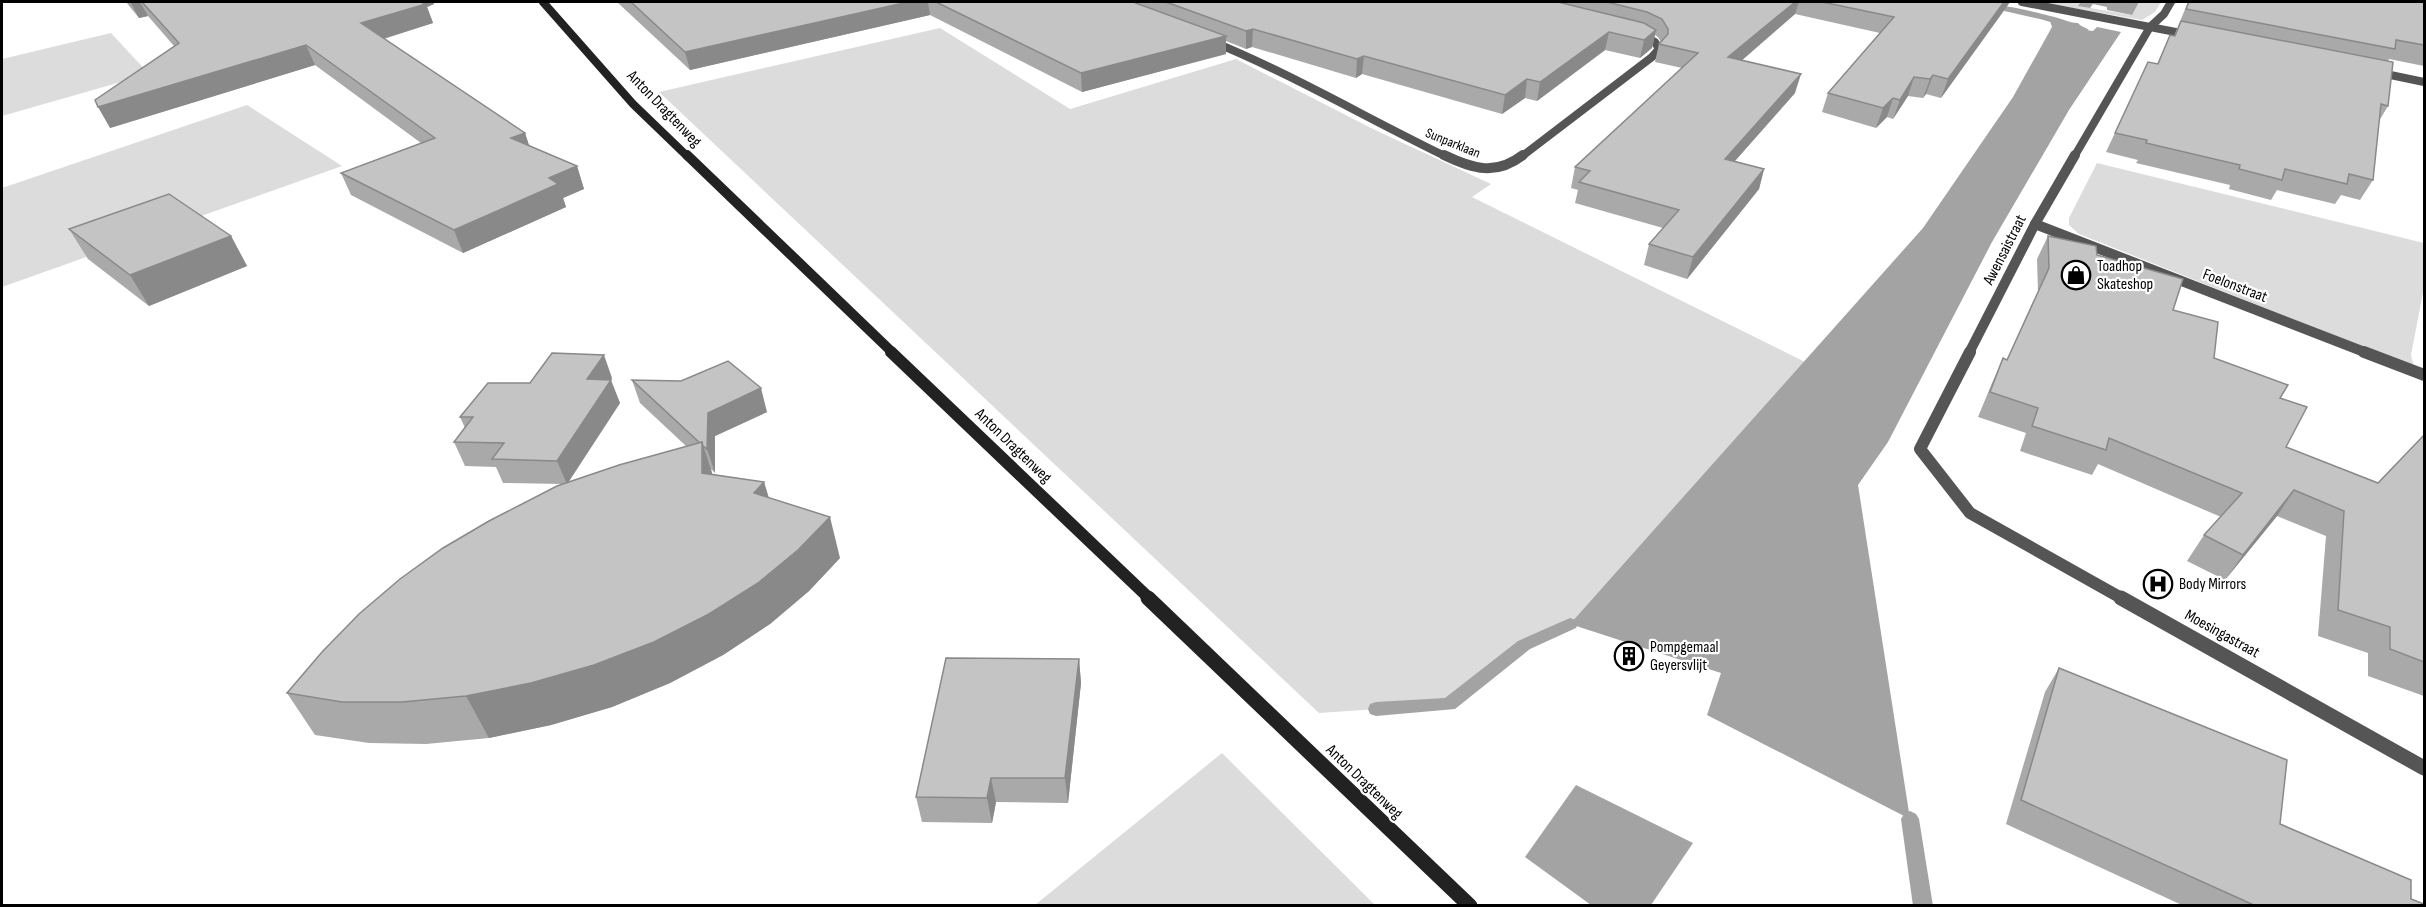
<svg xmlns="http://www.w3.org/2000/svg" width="2426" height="907" viewBox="0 0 2426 907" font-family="'Sofia Sans Condensed',sans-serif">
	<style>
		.green { fill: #dcdcdc }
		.water { fill: #a3a3a3 }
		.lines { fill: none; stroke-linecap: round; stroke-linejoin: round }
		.stream { fill: #a3a3a3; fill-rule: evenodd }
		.minor-far3 { stroke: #555; stroke-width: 8 }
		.minor-far2 { stroke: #555; stroke-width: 10 }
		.minor-far1 { stroke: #555; stroke-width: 12 }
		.minor { stroke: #555; stroke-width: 15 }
		.secondary-far3 { stroke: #222; stroke-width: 8 }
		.secondary-far2 { stroke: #222; stroke-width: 10 }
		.secondary-far1 { stroke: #222; stroke-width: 12 }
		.secondary { stroke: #222; stroke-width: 15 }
		.wall { fill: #a9a9a9 }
		.shaded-wall { fill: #898989 }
		.building { fill: #c4c4c4; stroke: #898989; stroke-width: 1.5 }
		.labels { text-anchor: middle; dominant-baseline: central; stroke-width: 4.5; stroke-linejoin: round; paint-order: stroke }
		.far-street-label { font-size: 14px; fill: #000; stroke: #fff }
		.street-label { font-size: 16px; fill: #000; stroke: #fff }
		.poi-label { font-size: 16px; fill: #000; stroke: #fff; text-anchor: start }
	</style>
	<rect width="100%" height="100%" fill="#fff"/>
	<g class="green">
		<polygon points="2038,2 2081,2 2079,6 2131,15 2139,2 2161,2 2155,12 2142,20"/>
		<polygon points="940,28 1070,109 1236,59 1373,129 1491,184 1472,197 1805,362 1570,624 1524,645 1449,704 1319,713 659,92"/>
		<polygon points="111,33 149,74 2,116 2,59"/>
		<polygon points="247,105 342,166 2,287 2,188"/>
		<polygon points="2097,163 2424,243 2424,287 2411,355 2414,367 2079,234 2069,225 2069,218"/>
		<polygon points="1222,753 1375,905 1035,905"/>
	</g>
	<g class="water">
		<polygon points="2081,2 2139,2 2132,15 2107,10 2107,7 2093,4 2090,8 2078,6"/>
		<polygon points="2050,21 2078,23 2085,30 2093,31 2097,27 2121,32 2069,110 1992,242 1888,442 1858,485 1910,819 1707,715 1721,673 1570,624 1923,228 2013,97 2052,27"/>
		<polygon points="1576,785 1693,843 1651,905 1591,905 1525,857"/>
	</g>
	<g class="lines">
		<g class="stream">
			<path d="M1965 2C1987 0 2071 18 2089 30L2085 32 2040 19Z"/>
			<polygon points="1570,618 1576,620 1578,624 1576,628 1530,649 1455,709 1376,716 1370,714 1368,709 1370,704 1376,702 1445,698 1518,641"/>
			<polygon points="1910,811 1916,814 1919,819 1933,906 1913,906 1901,819 1904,814"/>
		</g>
		<g class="minor-far3">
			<polyline points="2022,2 2191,35"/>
			<path d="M1211 41C1292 74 1368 119 1447 157"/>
			<polyline points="2376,72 2424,82"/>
			<polyline points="1521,157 1652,57 1659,49 1655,42 1640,34"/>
			<polyline points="2074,157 2150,27 2164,14 2171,2"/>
		</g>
		<g class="minor-far2">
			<path d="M1444 155C1473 169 1496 176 1523 155"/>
			<polyline points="2035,224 2367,353"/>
			<polyline points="1969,353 2035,224 2075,155"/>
		</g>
		<g class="minor-far1">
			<polyline points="1970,352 1920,449 1970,513 2123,599"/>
			<polyline points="2364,352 2424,375"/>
		</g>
		<polyline class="minor" points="2121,598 2424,768"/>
		<polyline class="secondary-far3" points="543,2 633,104 688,157"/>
		<polyline class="secondary-far2" points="687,155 893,353"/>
		<polyline class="secondary-far1" points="891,352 1150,599"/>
		<polyline class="secondary" points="1148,598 1470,906"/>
	</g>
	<g class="wall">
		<polygon points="126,2 433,2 434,4 427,7 433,23 384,39 525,133 529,146 577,166 584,189 563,198 566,207 463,253 351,195 341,173 421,143 315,65 110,128 174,46 148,16 139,18"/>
		<polygon points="617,2 2010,2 1941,98 1926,94 1923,98 1908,96 1893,119 1887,117 1876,128 1822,112 1828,93 1880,33 1795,14 1742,60 1795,93 1735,161 1764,169 1759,189 1687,279 1644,265 1649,244 1663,228 1575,203 1578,190 1571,188 1575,167 1682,68 1655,62 1659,44 1661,42 1658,37 1655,35 1652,48 1640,58 1605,50 1537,101 1525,98 1502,114 1362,74 1356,78 1252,47 1246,49 1226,41 1226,54 1082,92 930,15 690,70"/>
		<polygon points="2188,2 2424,2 2424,66 2389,59 2388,61 2388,106 2379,121 2373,180 2360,200 2341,195 2335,204 2277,190 2271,200 2229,189 2230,185 2136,163 2138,160 2106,152 2148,62 2157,64 2170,35 2174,36"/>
		<polygon points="69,229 231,236 247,266 149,306 88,259"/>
		<polygon points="2048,236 2097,255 2173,310 2214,358 2280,398 2286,447 2378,483 2424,435 2424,696 2368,676 2368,653 2318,636 2326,536 2277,516 2225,580 2187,561 2204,535 2221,517 2098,464 2092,475 2020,451 2026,433 1978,417 1992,383 2003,358 2007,360 2038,292 2037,259"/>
		<polygon points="612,378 610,380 620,403 568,483 686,446 640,403 632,380 767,412 715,436 715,473 711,469 712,474 764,482 769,498 840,558 809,591 770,624 723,655 670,683 612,707 551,725 489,738 426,744 369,743 315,735 287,693 563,484 503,483 496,467 465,466 454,442 465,428 460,417 530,383"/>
		<polygon points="1079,659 1081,683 1068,803 996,802 992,823 922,822 916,797"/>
		<polygon points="2059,668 2280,824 2411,899 2424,906 2184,906 2006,824 2045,692"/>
	</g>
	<g class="shaded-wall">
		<polygon points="130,2 140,2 148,16 139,18"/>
		<polygon points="405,2 433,2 434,4 427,7 433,23 369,43 361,23"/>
		<polygon points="908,2 928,2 930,15 690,70 685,52"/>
		<polygon points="1795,2 1799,2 1795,14 1724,76 1728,57"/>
		<polygon points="2004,2 2010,2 1941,98 1948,79"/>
		<polygon points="1253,29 1252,47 1246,49 1246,31"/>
		<polygon points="1656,30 1652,48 1640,58 1644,40"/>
		<polygon points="1609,32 1605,50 1537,101 1540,82"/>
		<polygon points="1226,36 1226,54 1082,92 1081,73"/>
		<polygon points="306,45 315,65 110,128 98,107"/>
		<polygon points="1364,56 1362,74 1356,78 1357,59"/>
		<polygon points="1801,74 1795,93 1719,179 1725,159"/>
		<polygon points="1933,75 1926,94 1923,98 1930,79"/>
		<polygon points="1914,77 1908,96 1893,119 1900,100"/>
		<polygon points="1527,79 1525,98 1502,114 1505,95"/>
		<polygon points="1893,98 1887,117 1876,128 1883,108"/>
		<polygon points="525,133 532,154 511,138"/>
		<polygon points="577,166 584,189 563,198 566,207 463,253 454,230 549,178"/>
		<polygon points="1764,169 1759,189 1687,279 1693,257"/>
		<polygon points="231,236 247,266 149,306 130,275"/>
		<polygon points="604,355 612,378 595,403 587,379"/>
		<polygon points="611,380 620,403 567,484 557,461"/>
		<polygon points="761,388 767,412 715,436 715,473 707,449 708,413"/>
		<polygon points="702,442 715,482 702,473"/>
		<polygon points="764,482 776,523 754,493"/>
		<polygon points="2294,490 2277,516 2225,580 2243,555"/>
		<polygon points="830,517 840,558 809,591 770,624 723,655 670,683 612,707 551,725 489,738 466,696"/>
		<polygon points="1079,659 1081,683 1068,803 1065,778"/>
		<polygon points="991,778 996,802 992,823 987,798"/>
	</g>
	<g class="building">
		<polygon points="142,2 420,2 426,4 361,23 525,133 511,138 577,166 549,178 558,184 454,230 341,173 435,138 306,45 98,107 95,100 179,43"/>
		<polygon points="631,2 908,2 685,52"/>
		<polygon points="936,2 1133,2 1226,36 1081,73"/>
		<polygon points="1166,2 1558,2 1644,23 1656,30 1644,40 1609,32 1540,82 1527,79 1505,95 1364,56 1357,59 1253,29 1246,31"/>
		<polygon points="1607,2 1795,2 1728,57 1801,74 1725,159 1764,169 1693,257 1649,244 1679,210 1579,182 1590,171 1575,167 1698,53 1659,44 1668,34 1668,29 1662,19 1647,12"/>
		<polygon points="1822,2 2004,2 1948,79 1933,75 1930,79 1914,77 1900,100 1893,98 1883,108 1828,93 1894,17"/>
		<polygon points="2189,2 2424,2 2424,45 2396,40 2395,49 2186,9"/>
		<polygon points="2181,21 2393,62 2388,106 2381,104 2373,180 2349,174 2347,184 2285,169 2282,180 2239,169 2240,165 2146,143 2147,140 2115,133 2148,62 2158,64 2170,35 2175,36"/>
		<polygon points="169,194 231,236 130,275 69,229"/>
		<polygon points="2048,236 2096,246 2097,255 2183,279 2173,310 2218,322 2214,358 2288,385 2280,398 2307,407 2286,447 2378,483 2424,435 2424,662 2390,649 2390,627 2338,610 2344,511 2294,490 2243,555 2204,535 2242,493 2109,438 2106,450 2032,426 2038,408 1990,392 2003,358 2007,360 2049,268"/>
		<polygon points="552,353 604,355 587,379 611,380 557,461 492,459 504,443 454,442 473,417 460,417 488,383 530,383"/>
		<polygon points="728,361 761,388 708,413 707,449 703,446 702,442 700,443 632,380 681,381"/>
		<polygon points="702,442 702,473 764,482 754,493 830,517 798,550 758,583 709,614 654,642 594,665 531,683 466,696 402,702 342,702 287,693 322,652 359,614 400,579 443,548 489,521 557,486 619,465"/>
		<polygon points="946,658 1079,659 1065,778 991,778 987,798 916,797"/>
		<polygon points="2059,668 2287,760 2280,824 2411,880 2411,899 2424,904 2424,906 2256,906 2021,800"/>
	</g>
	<defs>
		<g id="shop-ring" transform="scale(1.5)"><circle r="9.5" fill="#fff" stroke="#000" stroke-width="1.5"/><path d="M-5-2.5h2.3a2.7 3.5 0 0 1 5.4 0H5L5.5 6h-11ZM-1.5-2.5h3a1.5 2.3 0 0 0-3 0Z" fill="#000"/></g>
		<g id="hospital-ring" transform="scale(1.5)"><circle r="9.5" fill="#fff" stroke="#000" stroke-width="1.5"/><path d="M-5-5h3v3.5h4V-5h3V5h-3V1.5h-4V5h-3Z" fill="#000"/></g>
		<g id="building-ring" transform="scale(1.5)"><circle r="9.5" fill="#fff" stroke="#000" stroke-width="1.5"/><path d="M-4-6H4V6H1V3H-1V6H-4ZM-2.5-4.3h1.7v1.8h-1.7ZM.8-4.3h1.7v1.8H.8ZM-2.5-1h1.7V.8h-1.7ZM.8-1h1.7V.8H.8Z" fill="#000"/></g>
	</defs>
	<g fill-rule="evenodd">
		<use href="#shop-ring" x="2076" y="275"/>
		<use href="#hospital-ring" x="2158" y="584"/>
		<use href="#building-ring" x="1629" y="656"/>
	</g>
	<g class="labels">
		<g class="far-street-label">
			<text transform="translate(1453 143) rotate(22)">Sunparklaan</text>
		</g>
		<g class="street-label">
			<text transform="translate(664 109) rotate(46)">Anton Dragtenweg</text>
			<text transform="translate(2005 250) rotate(-63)">Awensaistraat</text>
			<text transform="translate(2235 286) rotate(21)">Foelonstraat</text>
			<text transform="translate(1013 446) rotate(44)">Anton Dragtenweg</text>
			<text transform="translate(2222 634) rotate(29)">Moesingastraat</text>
			<text transform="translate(1364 782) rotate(44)">Anton Dragtenweg</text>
		</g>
		<g class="poi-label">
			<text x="2097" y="266">Toadhop<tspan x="2097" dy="18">Skateshop</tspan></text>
			<text x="2179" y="584">Body Mirrors</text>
			<text x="1650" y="647">Pompgemaal<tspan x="1650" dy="18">Geyersvlijt</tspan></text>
		</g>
	</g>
	<rect width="2426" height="907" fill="none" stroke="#000000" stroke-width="6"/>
</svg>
